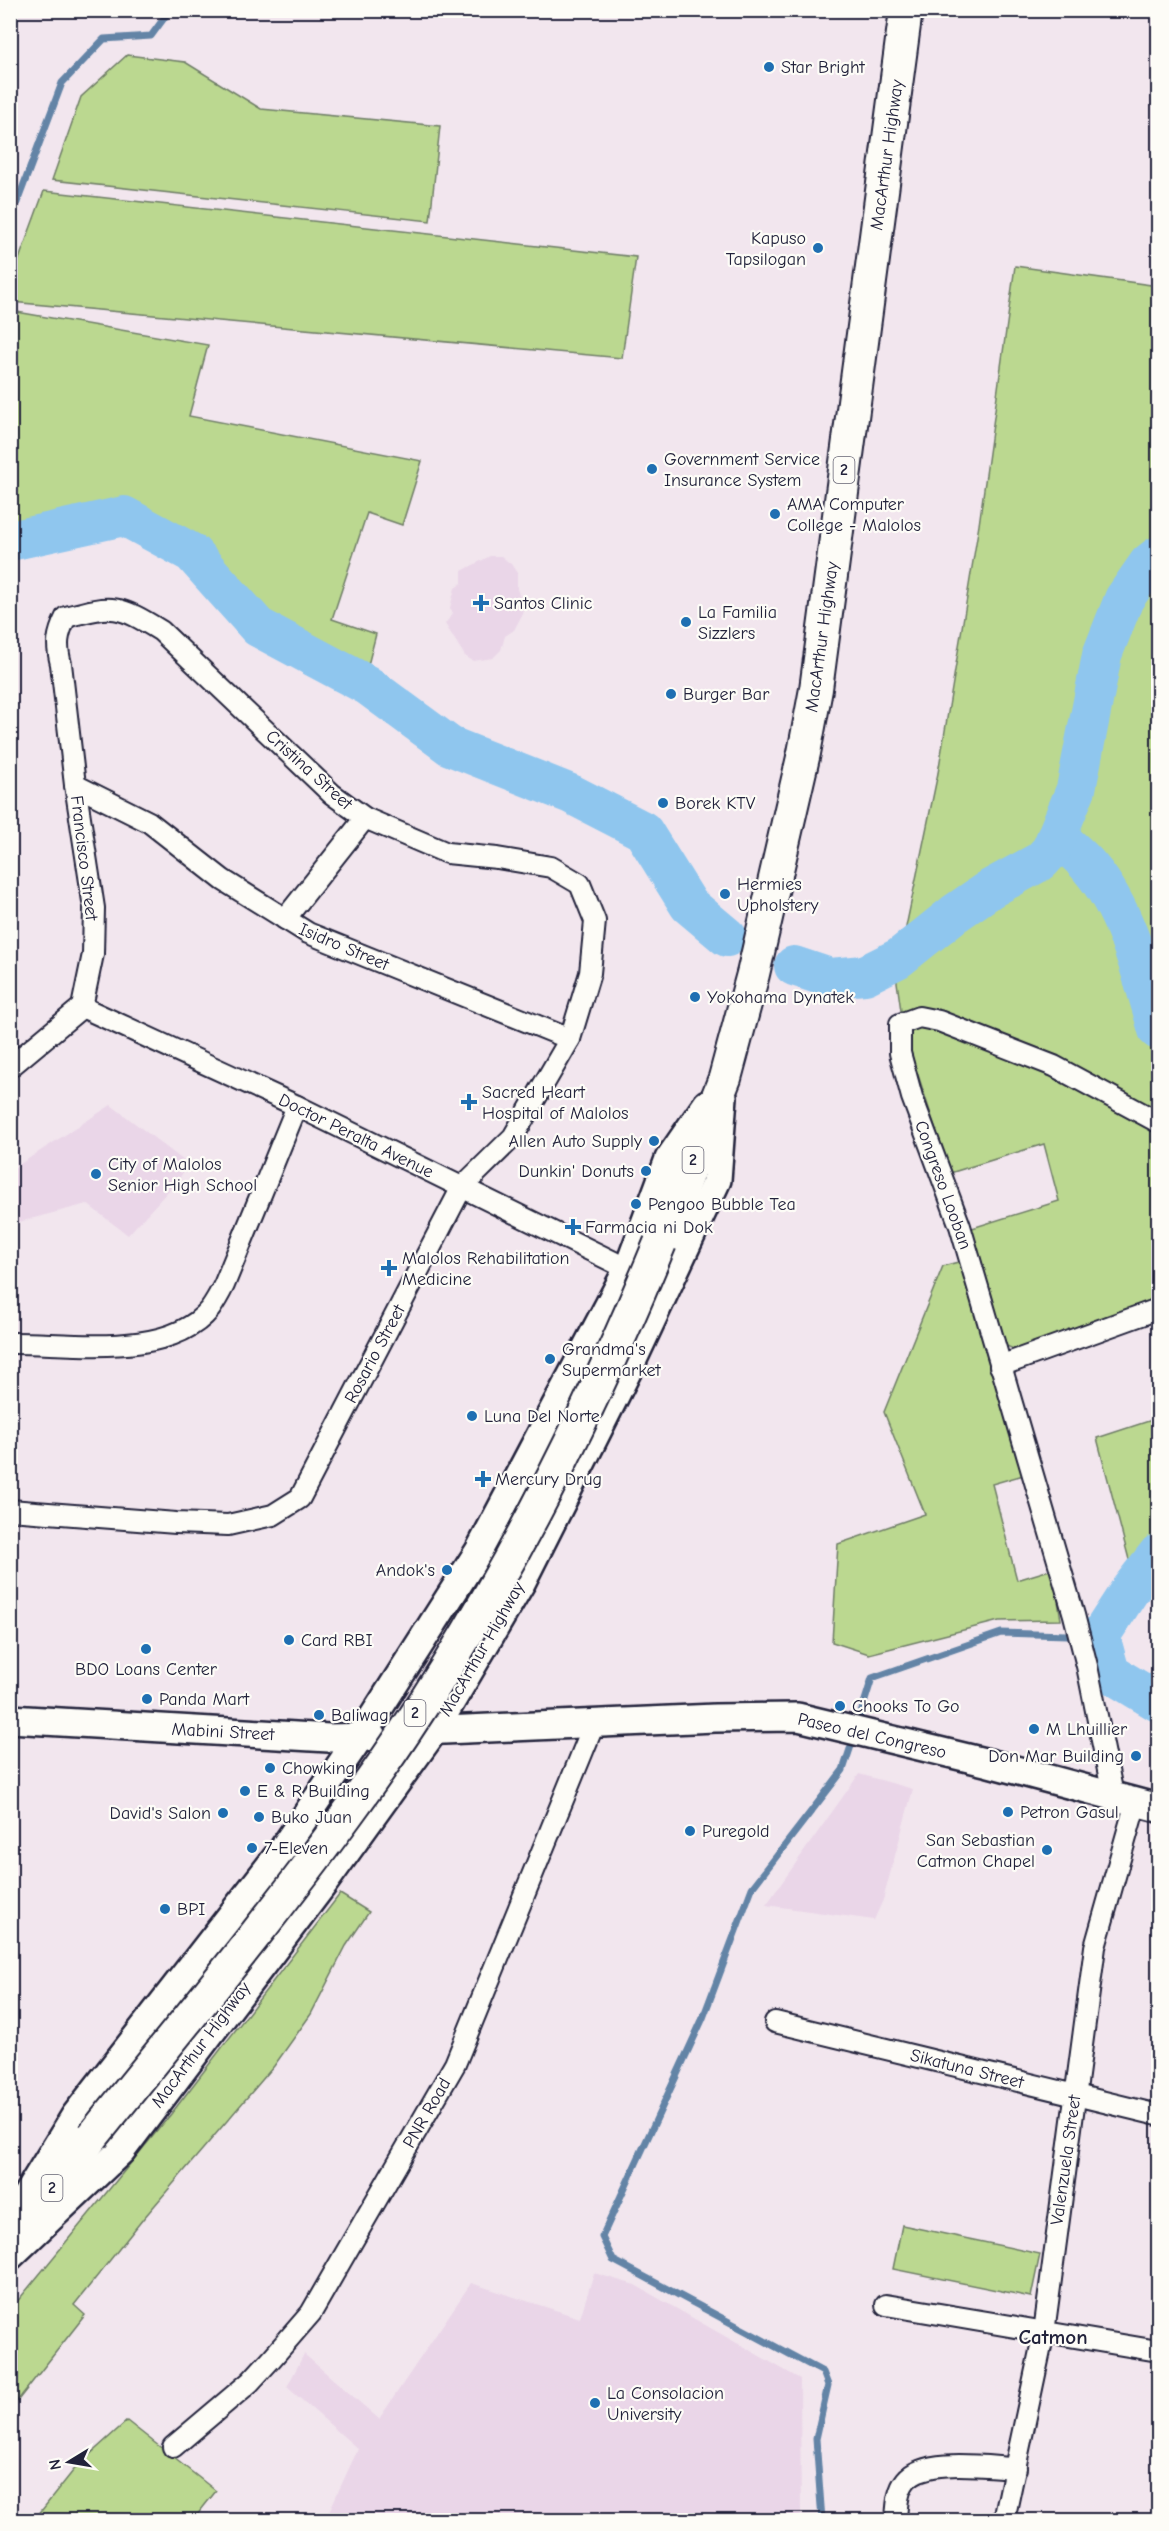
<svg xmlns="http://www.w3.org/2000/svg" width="1169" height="2531" viewBox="0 0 1169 2531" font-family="'Comic Neue',sans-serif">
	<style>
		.built { fill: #ead6e8 }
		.green { fill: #bbd890; stroke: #6e7d66; stroke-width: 1.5 }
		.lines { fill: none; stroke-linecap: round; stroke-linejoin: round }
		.stream { stroke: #6384a6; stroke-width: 7 }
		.river { stroke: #8fc6ee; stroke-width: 40 }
		.minor-casing { stroke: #22223b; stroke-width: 24 }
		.secondary-casing { stroke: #22223b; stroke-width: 32 }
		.trunk-casing { stroke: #22223b; stroke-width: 36 }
		.minor { stroke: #fdfcf7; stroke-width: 20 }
		.secondary { stroke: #fdfcf7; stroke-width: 27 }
		.trunk { stroke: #fdfcf7; stroke-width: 32 }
		.trunk-bridge-casing { stroke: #22223b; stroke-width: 36; stroke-linecap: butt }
		.trunk-bridge { stroke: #fdfcf7; stroke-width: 32 }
		.poi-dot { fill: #1f6fb2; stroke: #fdfcf7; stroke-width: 2 }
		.labels { text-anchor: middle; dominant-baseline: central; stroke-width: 4.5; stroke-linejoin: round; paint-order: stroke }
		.shield { fill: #fdfcf7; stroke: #646373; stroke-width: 1.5 }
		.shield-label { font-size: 16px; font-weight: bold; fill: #22223b }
		.poi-label { font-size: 18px; fill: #22223b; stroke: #fdfcf7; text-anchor: start }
		.street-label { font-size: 18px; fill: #22223b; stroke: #fdfcf7 }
		.quarter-label { font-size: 21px; font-weight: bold; fill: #22223b; stroke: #fdfcf7 }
	</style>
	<rect width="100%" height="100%" fill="#f2e6ee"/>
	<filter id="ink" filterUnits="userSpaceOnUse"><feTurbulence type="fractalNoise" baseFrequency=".0167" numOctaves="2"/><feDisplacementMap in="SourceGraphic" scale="12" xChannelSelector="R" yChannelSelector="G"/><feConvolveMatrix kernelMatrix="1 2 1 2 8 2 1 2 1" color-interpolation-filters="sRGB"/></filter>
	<g filter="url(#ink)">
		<g class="built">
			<polygon points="490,556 501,556 511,564 517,573 517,589 523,606 522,615 514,630 505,636 501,650 493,658 473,661 465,656 445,624 453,613 450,608 455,588 462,583 462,571"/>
			<polygon points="111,1105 188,1164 179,1179 128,1235 87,1204 11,1224 11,1170"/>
			<polygon points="859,1774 913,1789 883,1900 874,1920 766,1905"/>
			<polygon points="594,2273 635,2285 800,2379 801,2520 320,2520 325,2520 358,2449 287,2387 304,2354 379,2419 471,2283 580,2318"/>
		</g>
		<g class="green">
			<polygon points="127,55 185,62 261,109 440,126 430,221 52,180 81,97"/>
			<polygon points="44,191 636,257 622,358 11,302 11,281"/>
			<polygon points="1015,266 1158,286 1158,1307 1021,1352 1004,1345 969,1229 1059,1201 1044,1144 950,1173 904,1032 896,975 938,773 979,525"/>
			<polygon points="11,311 208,345 189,416 422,461 402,525 367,513 332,619 376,634 366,673 263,620 197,545 125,506 19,531 11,531"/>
			<polygon points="970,1259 1027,1474 992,1484 1017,1580 1053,1569 1061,1620 999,1621 869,1654 832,1642 838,1544 925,1514 884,1412 943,1266"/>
			<polygon points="1158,1418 1158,1577 1137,1590 1097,1438"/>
			<polygon points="340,1894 369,1912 346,1946 311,2014 274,2066 143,2219 74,2305 85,2315 11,2409 11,2309 171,2114"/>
			<polygon points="902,2225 1040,2254 1031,2297 893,2269"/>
			<polygon points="127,2421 216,2491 193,2520 34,2520 77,2466"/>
		</g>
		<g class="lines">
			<g class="stream">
				<polyline points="10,221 62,83 104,39 151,36 170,10"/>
				<polyline points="857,1726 872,1678 1001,1633 1100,1636"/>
				<polyline points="822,2520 816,2439 828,2385 823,2372 613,2260 602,2237 703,2018 752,1888 843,1770 854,1737"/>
			</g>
			<g class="river">
				<polyline points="10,541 124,516 192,553 258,627 367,685 450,746 571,794 643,831 689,905 727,937"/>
				<path d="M1058 837C1069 847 1082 857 1091 869 1127 911 1143 978 1158 1030"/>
				<polyline points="794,966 830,978 865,975 899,958 954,914 990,889 1041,861 1051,850 1076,789 1102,655 1124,599 1149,563 1158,556"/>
				<polyline points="1158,1554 1130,1590 1100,1636 1110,1673 1158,1702"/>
			</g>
			<g class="minor-casing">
				<g id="minor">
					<polyline points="75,785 149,822 223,880 308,933 570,1039"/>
					<polyline points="285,919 365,818"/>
					<polyline points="82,1007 297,1106 628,1269"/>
					<path d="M10 1067 82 1007 93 954 94 908 75 785 61 664C56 645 57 635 66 617 113 604 119 605 161 631L332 794 365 818 447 853 497 858 551 867 580 884 595 921 590 973 570 1039 513 1137 462 1187 300 1498 273 1515 228 1525 176 1523 10 1510"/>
					<path d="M10 1343C68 1342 169 1360 210 1309 215 1302 220 1293 224 1285L297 1106"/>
					<polyline points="1000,1366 1158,1309"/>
					<polyline points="1113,1795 1087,1666 1074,1615 960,1226 912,1097 900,1053 900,1024 919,1017 939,1021 1054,1066 1158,1122"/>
					<polyline points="775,2022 1158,2115"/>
					<polyline points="886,2305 1158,2351"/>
					<polyline points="173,2447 250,2382 272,2358 311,2313 341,2261 455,2064 594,1724"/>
					<path d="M896 2520C897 2507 897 2491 906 2480 925 2457 988 2467 1016 2468"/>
					<polyline points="1004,2520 1044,2332 1095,1947 1136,1802"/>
				</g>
			</g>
			<g class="secondary-casing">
				<g id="secondary">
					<polyline points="10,1719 329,1738 372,1737"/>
					<polyline points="422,1731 715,1718 798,1717 989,1763 1158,1808"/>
					<polyline points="10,2222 75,2116 283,1849 370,1722 479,1551 628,1269 669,1159 707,1104"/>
					<polyline points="10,2256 121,2151 324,1883 435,1729 521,1583 629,1368 717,1180 723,1097"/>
				</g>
			</g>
			<g class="trunk-casing">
				<g id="trunk">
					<polyline points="660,1243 725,1078 753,974 804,753 816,689 906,10"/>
					<polyline points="10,2240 93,2136"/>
				</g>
			</g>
			<use href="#minor" class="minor"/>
			<use href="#secondary" class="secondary"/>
			<use href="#trunk" class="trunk"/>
			<g class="trunk-bridge-casing">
				<path id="trunk-bridge" d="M93 2136C179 2029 267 1924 348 1813 475 1641 579 1440 660 1243"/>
			</g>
			<use href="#trunk-bridge" class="trunk-bridge"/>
		</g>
	</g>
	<g class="poi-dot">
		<circle cx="769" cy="67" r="6"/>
		<circle cx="818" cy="248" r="6"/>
		<circle cx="652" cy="469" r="6"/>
		<circle cx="775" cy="514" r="6"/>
		<path d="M478 594h6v6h6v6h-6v6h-6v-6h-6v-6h6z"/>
		<circle cx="686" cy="622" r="6"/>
		<circle cx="671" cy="694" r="6"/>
		<circle cx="663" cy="803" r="6"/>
		<circle cx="725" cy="894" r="6"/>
		<circle cx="695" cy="997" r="6"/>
		<path d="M466 1093h6v6h6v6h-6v6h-6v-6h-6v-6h6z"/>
		<circle cx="654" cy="1141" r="6"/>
		<circle cx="646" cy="1171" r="6"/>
		<circle cx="96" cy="1174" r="6"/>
		<circle cx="636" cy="1204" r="6"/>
		<path d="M570 1218h6v6h6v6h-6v6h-6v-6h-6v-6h6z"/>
		<path d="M386 1259h6v6h6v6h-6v6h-6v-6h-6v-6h6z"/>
		<circle cx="550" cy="1359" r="6"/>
		<circle cx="472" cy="1416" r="6"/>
		<path d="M480 1470h6v6h6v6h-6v6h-6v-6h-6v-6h6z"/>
		<circle cx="447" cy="1570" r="6"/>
		<circle cx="289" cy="1640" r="6"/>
		<circle cx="146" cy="1649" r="6"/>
		<circle cx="147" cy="1699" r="6"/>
		<circle cx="840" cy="1706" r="6"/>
		<circle cx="319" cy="1715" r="6"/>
		<circle cx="1034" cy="1729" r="6"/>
		<circle cx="1136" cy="1756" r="6"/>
		<circle cx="270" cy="1768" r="6"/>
		<circle cx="245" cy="1791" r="6"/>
		<circle cx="1008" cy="1812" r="6"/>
		<circle cx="223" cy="1813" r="6"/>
		<circle cx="259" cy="1817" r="6"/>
		<circle cx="690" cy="1831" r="6"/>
		<circle cx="252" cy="1848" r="6"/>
		<circle cx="1047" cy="1850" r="6"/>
		<circle cx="165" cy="1909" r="6"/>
		<circle cx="595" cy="2403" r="6"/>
	</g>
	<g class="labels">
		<g class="shield">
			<rect x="833.5" y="457" width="21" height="26" rx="4.5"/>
			<rect x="682.5" y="1147" width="21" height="26" rx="4.5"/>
			<rect x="404.5" y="1700" width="21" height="26" rx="4.5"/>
			<rect x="41.5" y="2175" width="21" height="26" rx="4.5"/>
		</g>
		<g class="shield-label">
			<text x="844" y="470">2</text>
			<text x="693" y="1160">2</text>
			<text x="415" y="1713">2</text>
			<text x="52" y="2188">2</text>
		</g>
		<g class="poi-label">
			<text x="781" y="67">Star Bright</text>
			<text x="806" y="238" text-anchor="end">Kapuso<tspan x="806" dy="21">Tapsilogan</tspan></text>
			<text x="664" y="459">Government Service<tspan x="664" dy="21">Insurance System</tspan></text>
			<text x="787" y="504">AMA Computer<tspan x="787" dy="21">College - Malolos</tspan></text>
			<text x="494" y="603">Santos Clinic</text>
			<text x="698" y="612">La Familia<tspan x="698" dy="21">Sizzlers</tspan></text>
			<text x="683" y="694">Burger Bar</text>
			<text x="675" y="803">Borek KTV</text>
			<text x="737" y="884">Hermies<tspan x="737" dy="21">Upholstery</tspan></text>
			<text x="707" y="997">Yokohama Dynatek</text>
			<text x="482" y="1092">Sacred Heart<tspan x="482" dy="21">Hospital of Malolos</tspan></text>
			<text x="642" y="1141" text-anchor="end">Allen Auto Supply</text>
			<text x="108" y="1164">City of Malolos<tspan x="108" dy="21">Senior High School</tspan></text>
			<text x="634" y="1171" text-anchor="end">Dunkin' Donuts</text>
			<text x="648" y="1204">Pengoo Bubble Tea</text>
			<text x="585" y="1227">Farmacia ni Dok</text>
			<text x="402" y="1258">Malolos Rehabilitation<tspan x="402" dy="21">Medicine</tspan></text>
			<text x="562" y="1349">Grandma's<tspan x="562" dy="21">Supermarket</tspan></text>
			<text x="484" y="1416">Luna Del Norte</text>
			<text x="495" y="1479">Mercury Drug</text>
			<text x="435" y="1570" text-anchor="end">Andok's</text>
			<text x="301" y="1640">Card RBI</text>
			<text x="146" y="1669" text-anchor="middle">BDO Loans Center</text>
			<text x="159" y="1699">Panda Mart</text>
			<text x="852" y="1706">Chooks To Go</text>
			<text x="331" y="1715">Baliwag</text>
			<text x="1046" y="1729">M Lhuillier</text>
			<text x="1124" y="1756" text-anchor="end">Don Mar Building</text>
			<text x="282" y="1768">Chowking</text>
			<text x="257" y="1791">E &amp; R Building</text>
			<text x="1020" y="1812">Petron Gasul</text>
			<text x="211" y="1813" text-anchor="end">David's Salon</text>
			<text x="271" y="1817">Buko Juan</text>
			<text x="702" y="1831">Puregold</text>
			<text x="1035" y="1840" text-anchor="end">San Sebastian<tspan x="1035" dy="21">Catmon Chapel</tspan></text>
			<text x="264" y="1848">7-Eleven</text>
			<text x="177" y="1909">BPI</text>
			<text x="607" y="2393">La Consolacion<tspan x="607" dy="21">University</tspan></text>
		</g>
		<g class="street-label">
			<text transform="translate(887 155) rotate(-82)">MacArthur Highway</text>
			<text transform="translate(822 637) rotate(-82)">MacArthur Highway</text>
			<text transform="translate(309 770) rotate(42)">Cristina Street</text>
			<text transform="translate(84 858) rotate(83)">Francisco Street</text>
			<text transform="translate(344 947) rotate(23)">Isidro Street</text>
			<text transform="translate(356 1136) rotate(26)">Doctor Peralta Avenue</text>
			<text transform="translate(943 1185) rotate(70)">Congreso Looban</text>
			<text transform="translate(375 1354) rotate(-62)">Rosario Street</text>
			<text transform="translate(482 1649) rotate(-60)">MacArthur Highway</text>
			<text transform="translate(223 1732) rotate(3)">Mabini Street</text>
			<text transform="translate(872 1736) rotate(13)">Paseo del Congreso</text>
			<text transform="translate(201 2045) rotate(-53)">MacArthur Highway</text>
			<text transform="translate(967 2069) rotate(14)">Sikatuna Street</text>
			<text transform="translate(427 2113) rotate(-60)">PNR Road</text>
			<text transform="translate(1066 2160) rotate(-82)">Valenzuela Street</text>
		</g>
		<g class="quarter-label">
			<text x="1053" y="2337">Catmon</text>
		</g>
	</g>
	<rect width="1169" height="2531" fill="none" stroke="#fdfcf7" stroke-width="36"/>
	<rect x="18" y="18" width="1133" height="2495" fill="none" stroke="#22223b" stroke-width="2" filter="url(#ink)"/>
	<g transform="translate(69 2462) rotate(259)" stroke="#fdfcf7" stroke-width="4.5" paint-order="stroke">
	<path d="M0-4.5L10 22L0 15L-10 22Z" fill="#22223b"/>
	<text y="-9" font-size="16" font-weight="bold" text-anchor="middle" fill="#22223b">N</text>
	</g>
</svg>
